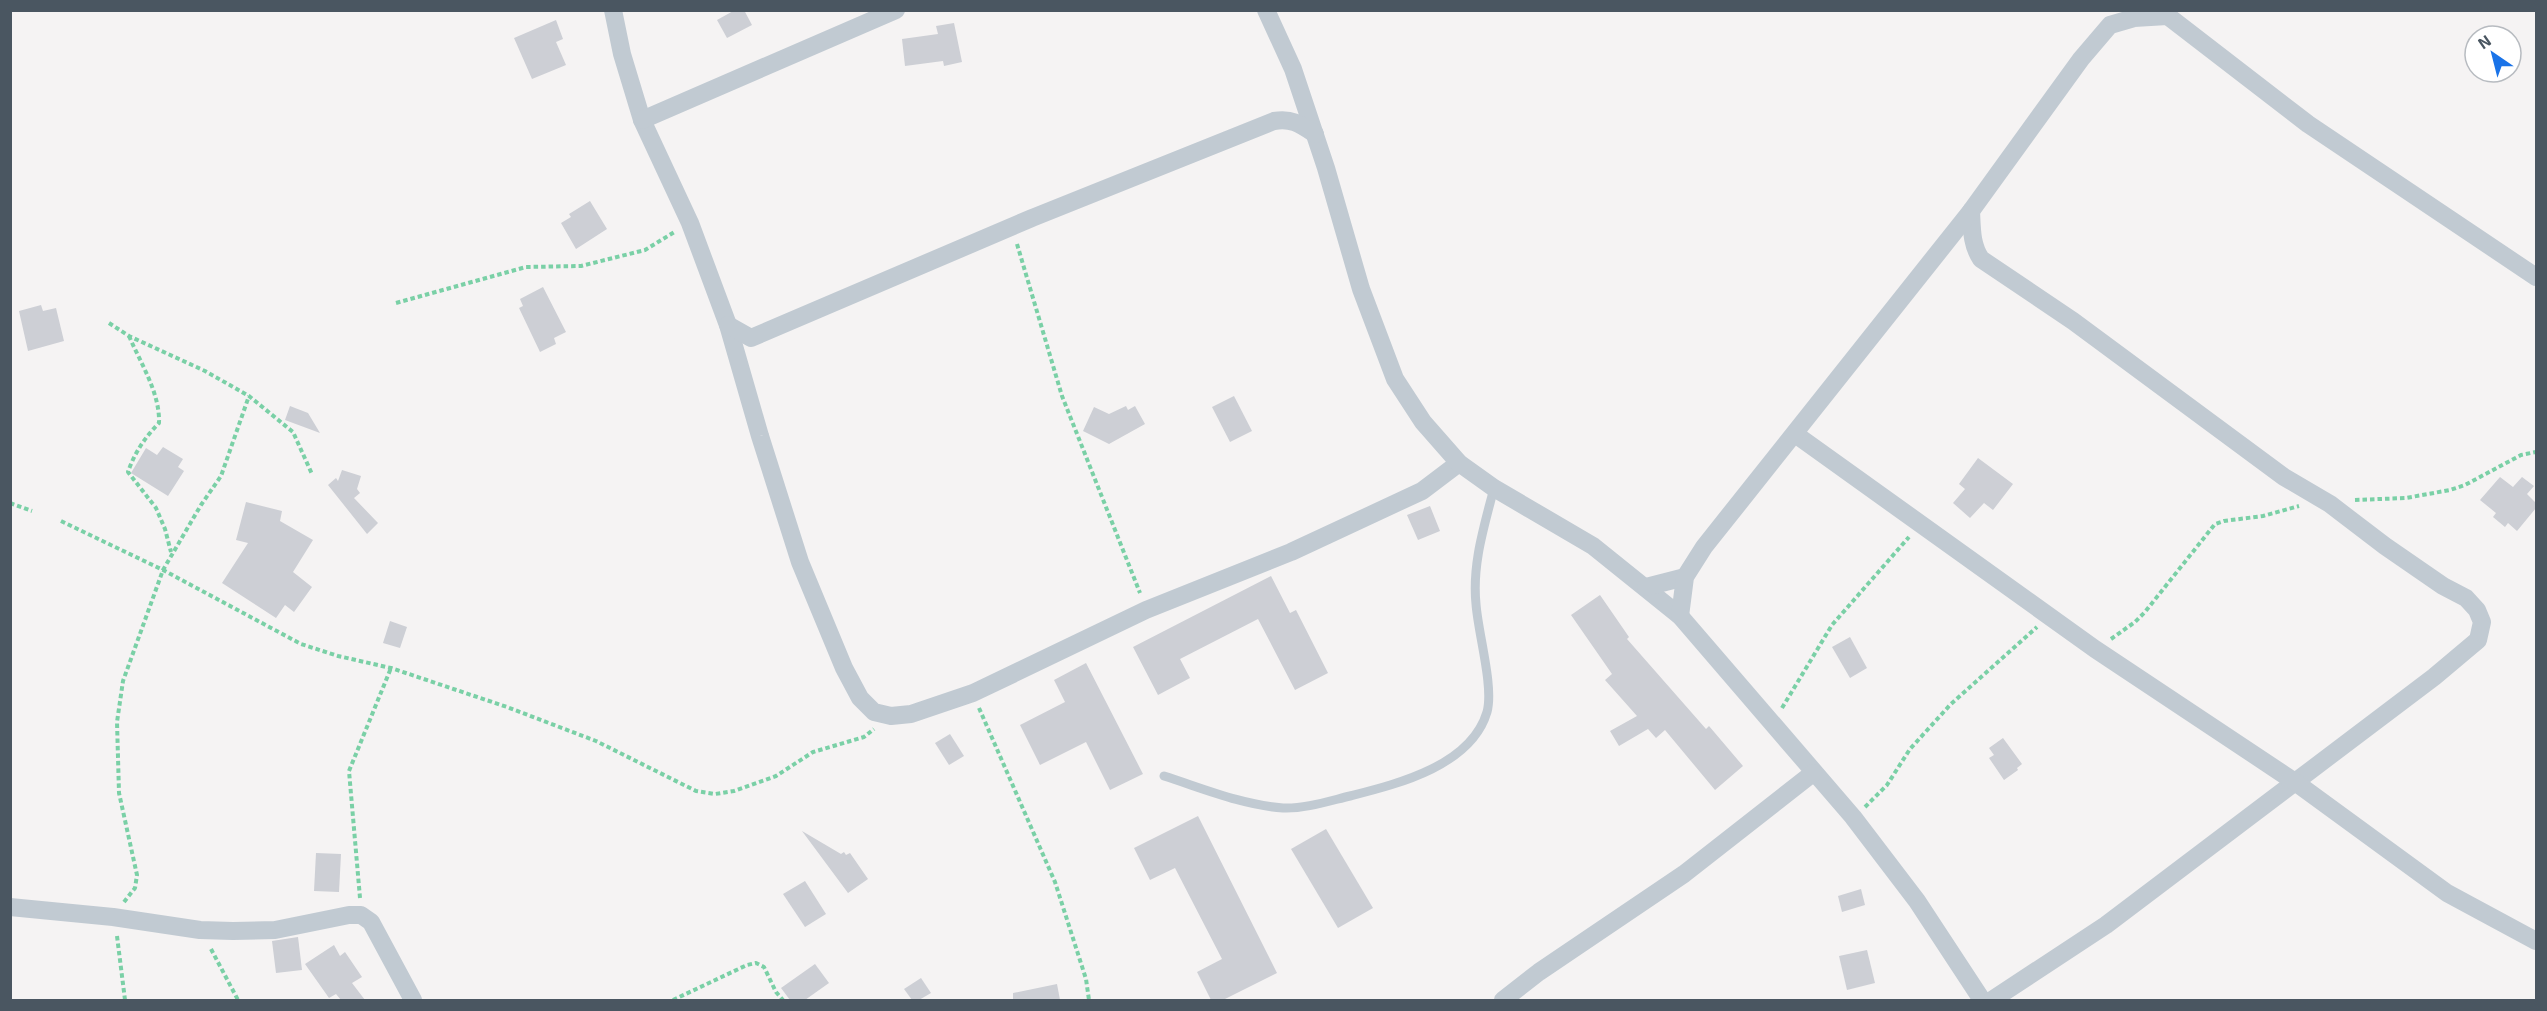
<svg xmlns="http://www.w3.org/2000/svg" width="2547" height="1011" viewBox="0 0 2547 1011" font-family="'Exo 2',sans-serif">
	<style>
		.building { fill: #cdcfd5 }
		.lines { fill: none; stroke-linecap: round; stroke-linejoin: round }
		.path { stroke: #7ad0a6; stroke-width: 4; stroke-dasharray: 4.5 3; stroke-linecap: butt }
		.lane { stroke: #c1cad2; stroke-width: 9 }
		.street { stroke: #c1cad2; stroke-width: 18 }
	</style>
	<rect width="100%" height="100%" fill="#f5f3f3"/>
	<g class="building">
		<polygon points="735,10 744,10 752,25 727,38 717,20"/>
		<polygon points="556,20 563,39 556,42 566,65 532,79 514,38"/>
		<polygon points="954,23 962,62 944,66 943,61 905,66 902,39 938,34 936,26"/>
		<polygon points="590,201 607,229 576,249 561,223 571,217 569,214"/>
		<polygon points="543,287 566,332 554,338 556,344 540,352 519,308 523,306 520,299"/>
		<polygon points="41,305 43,311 56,308 64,341 28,351 19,311"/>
		<polygon points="1234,396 1252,431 1230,442 1212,407"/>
		<polygon points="290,406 308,413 320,433 285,420"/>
		<polygon points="1126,406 1128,410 1135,406 1145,424 1109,444 1083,431 1094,407 1109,414"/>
		<polygon points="163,447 183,459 178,467 184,471 168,496 131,473 146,448 157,455"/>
		<polygon points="1978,458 2013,484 1993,510 1984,503 1970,518 1953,503 1965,489 1959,484"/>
		<polygon points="342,470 361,476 357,489 360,493 354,498 378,523 367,534 328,485 336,478 338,481"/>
		<polygon points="2500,477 2513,487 2522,477 2534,486 2527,494 2536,503 2536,508 2517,531 2508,523 2505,527 2493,517 2496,513 2480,500"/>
		<polygon points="246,502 282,511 280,521 313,540 293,572 312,587 294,612 285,605 276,618 222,583 248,543 236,540"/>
		<polygon points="1430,506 1440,531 1418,540 1407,515"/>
		<polygon points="1271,576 1290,613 1296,610 1328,673 1295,690 1258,619 1180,659 1190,678 1158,695 1133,647"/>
		<polygon points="1600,595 1629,637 1627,639 1706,729 1709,726 1743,766 1715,790 1665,730 1656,738 1648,729 1619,746 1610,731 1637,716 1605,680 1612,674 1571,615"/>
		<polygon points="390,621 407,627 400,648 383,643"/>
		<polygon points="1850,637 1867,668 1850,678 1832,647"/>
		<polygon points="1086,663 1143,774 1110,790 1086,742 1040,765 1020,725 1065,702 1054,680"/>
		<polygon points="950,734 964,756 949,765 935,743"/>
		<polygon points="2003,738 2022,764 2017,768 2018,770 2004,780 1989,758 1994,755 1989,748"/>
		<polygon points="1198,816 1277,973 1223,1000 1211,1000 1197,972 1222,959 1175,868 1150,880 1134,848"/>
		<polygon points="1326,829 1373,908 1338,928 1291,849"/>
		<polygon points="802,831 841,854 844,852 846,855 850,853 868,879 848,893"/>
		<polygon points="316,853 341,854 339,892 314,891"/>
		<polygon points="805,881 826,914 805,927 783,894"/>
		<polygon points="1861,889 1865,905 1842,912 1838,896"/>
		<polygon points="298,937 302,970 276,973 272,941"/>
		<polygon points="334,945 340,956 345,952 362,977 352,983 365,1000 341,1000 336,994 329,998 305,964"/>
		<polygon points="1867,950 1875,983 1847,990 1839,956"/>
		<polygon points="815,964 829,983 805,1000 790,1000 781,988"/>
		<polygon points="921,978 931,993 919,1000 912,1000 904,989"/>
		<polygon points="1057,984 1060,1000 1013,1000 1013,993"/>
	</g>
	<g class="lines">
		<g class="path">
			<polyline points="1017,244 1062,396 1140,593"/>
			<polyline points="396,303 526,267 581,266 645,250 676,231"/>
			<polyline points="109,323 129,336 205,371 249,396 293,432 312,474"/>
			<path d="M129 336C141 364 160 393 159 423 145 437 134 454 128 472L156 508 165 529 171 552"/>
			<polyline points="2355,500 2406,498 2450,490 2465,485 2521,455 2536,452"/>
			<polyline points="10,503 32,511"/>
			<polyline points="61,521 163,570 301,644 338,656 391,668 507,707 596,741 696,791 715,794 734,791 776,776 813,752 864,737 874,729"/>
			<polyline points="2111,639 2135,622 2145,612 2215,524 2224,521 2263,516 2299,506"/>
			<polyline points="979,708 1055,882 1086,979 1089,1000"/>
			<polyline points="1782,708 1832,625 1909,537"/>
			<polyline points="1865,807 1887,785 1910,749 1950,705 2037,627"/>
			<polyline points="360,898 349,771 391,668"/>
			<polyline points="124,902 135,888 137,875 119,793 117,722 123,681 163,570 201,505 221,476 249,396"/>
			<polyline points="117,936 125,1000"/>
			<polyline points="211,949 238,1000"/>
			<polyline points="673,1000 747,965 756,963 764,967 776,992 783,1000"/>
		</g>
		<path class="lane" d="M1164 776C1202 788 1242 805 1283 808 1304 809 1329 801 1350 796 1397 784 1471 766 1487 712 1494 687 1478 633 1476 604 1472 564 1484 527 1494 488"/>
		<g class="street">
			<polyline points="613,10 622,54 642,120 690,223 728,325 760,436 800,562 844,668 860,698 874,712 891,716 911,714 973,693 1146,610 1291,552 1422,491 1459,463"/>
			<polyline points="1266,10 1293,69 1326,168 1361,289 1395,379 1423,422 1459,463 1494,488 1593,546 1680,616 1853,817 1917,901 1982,1000"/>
			<polyline points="2160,10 2308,124 2536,277"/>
			<polyline points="642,120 896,10"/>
			<path d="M1971 211C1972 228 1971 244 1981 259L2073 321 2284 477 2330 504 2385 546 2443 586 2466 598 2477 610 2482 622 2478 640 2434 677 2106 925 1992 1000"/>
			<path d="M728 325 751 338 1032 218 1274 121C1292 118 1300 124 1315 134"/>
			<polyline points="1795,434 2095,649 2295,782 2447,893 2536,941"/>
			<polyline points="1646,587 1685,577"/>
			<polyline points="1680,616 1685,577 1704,547 1971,211 2081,59 2110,25 2134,18 2167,16"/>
			<polyline points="10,907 113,917 200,930 233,931 275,930 349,915 361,915 371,922 413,1000"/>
			<polyline points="1503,1000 1539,972 1684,874 1813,773"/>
		</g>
	</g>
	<rect width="2547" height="1011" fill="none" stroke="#4a5661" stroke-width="24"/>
	<g transform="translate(2493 54) rotate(325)"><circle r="28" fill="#ffffff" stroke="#b7bbc0" stroke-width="1.5"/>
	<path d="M0-4.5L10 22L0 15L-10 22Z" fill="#1a73e8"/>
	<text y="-9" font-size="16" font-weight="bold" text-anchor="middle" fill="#4a5661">N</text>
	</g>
</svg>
